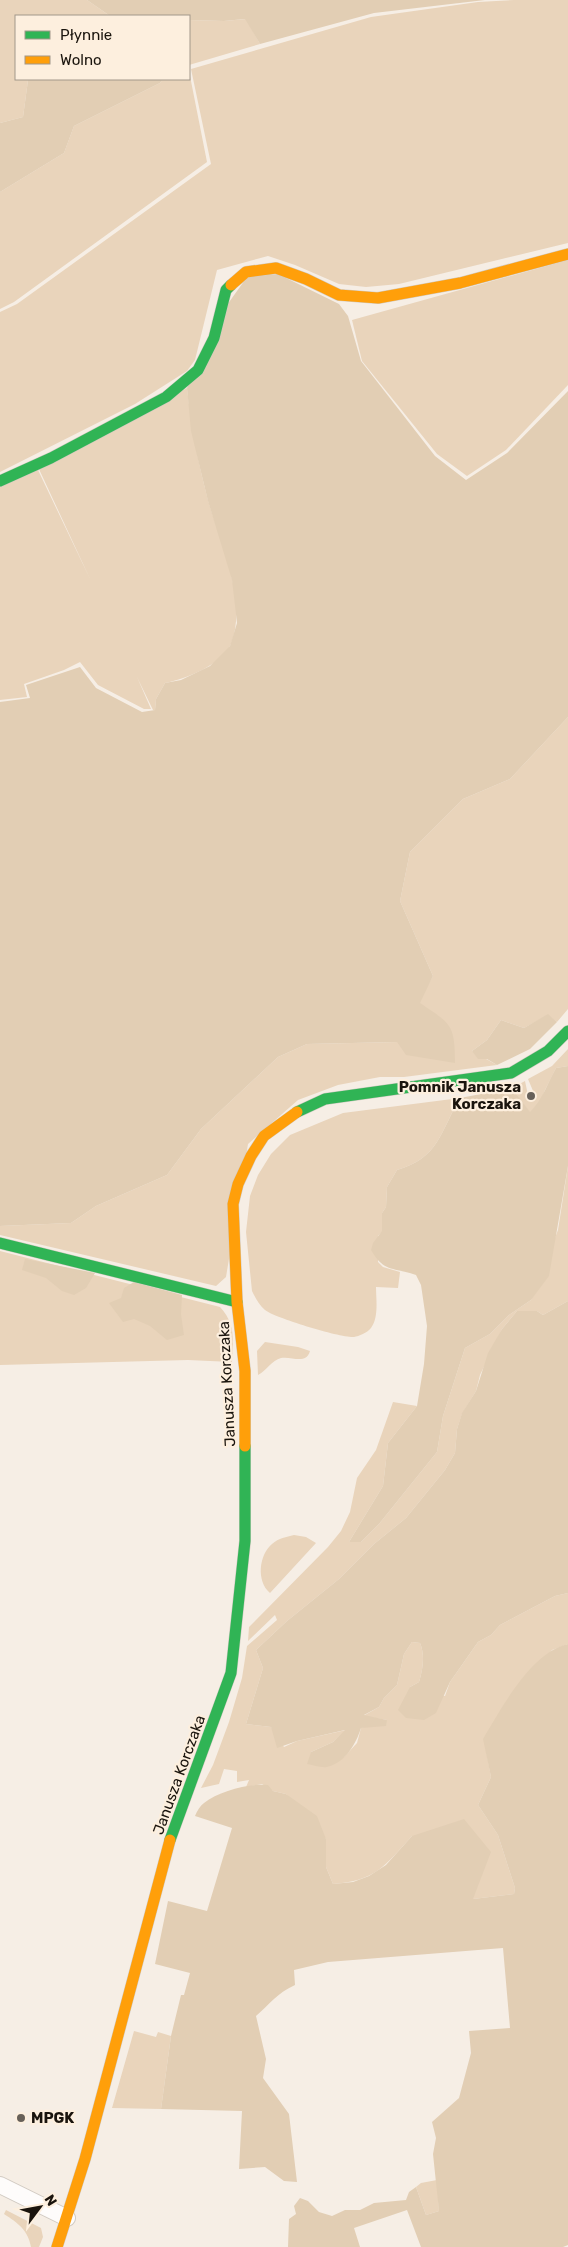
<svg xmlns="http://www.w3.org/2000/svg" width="568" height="2247" viewBox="0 0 568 2247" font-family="Rubik,sans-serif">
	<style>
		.green { fill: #e9d4bb }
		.forest { fill: #e2ceb4 }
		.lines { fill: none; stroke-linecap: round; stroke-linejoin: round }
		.street-casing { stroke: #d1cac2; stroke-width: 18 }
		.fast-casing { stroke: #d1cac2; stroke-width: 12 }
		.slow-casing { stroke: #d1cac2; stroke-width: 12 }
		.street { stroke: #fefcfb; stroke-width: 16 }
		.fast { stroke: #30b455; stroke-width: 11 }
		.slow { stroke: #ff9f0a; stroke-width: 11 }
		.poi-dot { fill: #676059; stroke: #fdefde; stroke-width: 2 }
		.labels { text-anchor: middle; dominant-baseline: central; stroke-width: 4.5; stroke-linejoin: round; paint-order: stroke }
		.poi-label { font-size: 15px; font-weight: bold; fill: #1a140d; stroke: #fdefde; text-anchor: end }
		.street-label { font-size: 15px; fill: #1a140d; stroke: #fdefde }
	</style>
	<rect width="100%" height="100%" fill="#f6eee5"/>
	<g class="green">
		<polygon points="0,0 87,0 110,16 16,16 16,79 38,79 28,80 23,117 0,123"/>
		<polygon points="514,0 568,0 568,243 399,284 366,287 339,284 295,265 268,256 217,270 195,360 187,371 135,404 0,472 0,312 17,304 211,164 191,69 371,17 478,2"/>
		<polygon points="246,19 260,44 189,65 189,20 224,21"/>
		<polygon points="189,71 207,162 14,302 0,309 0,192 64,153 74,126 160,83 163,79 189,79"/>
		<polygon points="568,260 568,385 506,450 467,476 437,454 362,361 352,320"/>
		<path d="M187 388C191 426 198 463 208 500 220 542 248 600 231 644 222 665 185 679 165 683L156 699 155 710H153L137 677 151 709H144L98 685 80 662 64 670 24 684 27 697 0 700V486L38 470 91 581 38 467Z"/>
		<polygon points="568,717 568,1009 557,1022 548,1015 524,1028 501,1020 487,1040 472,1051 497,1065 404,1077 380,1077 338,1085 298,1100 248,1144 226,1277 216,1286 0,1235 0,1226 71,1223 96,1206 167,1175 201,1129 278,1057 307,1044 397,1042 433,976 400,901 410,852 463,799 510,779"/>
		<polygon points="568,1049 568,1066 556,1068 545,1090 541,1100 530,1113 512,1088 525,1081 529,1100 536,1098 528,1079 552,1066"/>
		<path d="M460 1098C440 1132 439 1158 397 1170L387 1187 386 1207 382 1213 383 1226 382 1232 378 1236V1262L383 1267 400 1272 398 1288 376 1287C376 1299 379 1317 371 1328 367 1333 359 1336 354 1337 341 1338 275 1318 265 1310 259 1305 255 1297 252 1291L246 1232 250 1196 258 1175 271 1154 290 1135 343 1113Z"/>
		<path d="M568 1166V1301L543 1315 537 1311H517L502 1329 480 1375 476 1391 462 1414 457 1429 455 1453 445 1470 406 1518 374 1544 339 1579 287 1621 256 1650 263 1668 246 1724 271 1727 284 1747 297 1741 346 1730 333 1742 311 1752 344 1757 357 1743 361 1728 387 1720 363 1716 379 1707 384 1698 397 1685 404 1654 412 1642 420 1643C425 1655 423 1669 419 1682L410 1687 445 1696 450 1682 478 1642 491 1635 500 1625 555 1596 568 1593V1644L552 1650 484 1739 491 1777 478 1805 498 1835 515 1888 514 1894 473 1899 412 1836C385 1866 375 1881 333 1884L326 1867V1839L286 1794 273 1791 262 1784 246 1787 249 1780 237 1782V1771L224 1769 219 1784 201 1788 213 1765 229 1722 242 1678 247 1646 277 1620 275 1615 248 1641 249 1627 328 1547 341 1531 350 1512 357 1478 376 1450 393 1402 417 1406 388 1443 383 1486 349 1542H361L379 1524 437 1452 443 1416 465 1348 490 1334 509 1315 531 1300 558 1230Z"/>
		<path d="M0 1251 220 1307C236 1324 233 1340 232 1362L188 1360 0 1365Z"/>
		<path d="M265 1342 298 1347 310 1351C306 1365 292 1356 281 1358 272 1360 266 1371 258 1375L257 1351Z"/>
		<path d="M294 1535 306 1537 316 1543 270 1593C256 1581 259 1555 272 1544 279 1538 286 1537 294 1535Z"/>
		<polygon points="134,2031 156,2037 158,2032 171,2036 161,2109 112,2108"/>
		<polygon points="437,2180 439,2211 426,2215 416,2187 421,2183"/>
		<path d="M6 2210 41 2228 43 2237 39 2247H31C28 2230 18 2223 4 2214Z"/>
	</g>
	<g class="forest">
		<polygon points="87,0 485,0 374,13 260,44 245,19 224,21 189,20 189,16 110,16"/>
		<polygon points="38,79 163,79 160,83 74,126 64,153 0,192 0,123 23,117 28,80"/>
		<path d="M278 274 339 304 348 316 361 361 435 456 466 480 507 453 568 391V717L510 779 463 799 410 852 400 901 433 976 420 1003C451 1024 455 1024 455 1063L406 1055 397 1042 307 1044 278 1057 201 1129 167 1175 96 1206 71 1223 0 1226V702L30 698 26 685 80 667 96 688 142 712 155 710 156 699 165 683 181 680 210 666 230 646 237 623 232 580 208 501 191 431 187 388 227 305 247 277Z"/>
		<polygon points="548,1014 557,1022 530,1049 497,1065 487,1059 478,1059 472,1051 487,1040 501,1020 524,1028"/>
		<path d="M568 1066V1166L549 1276 531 1300 509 1315 490 1334 465 1348 443 1416 437 1452 379 1524 361 1542H349L383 1486 388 1443 417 1406 424 1364 427 1326 421 1285 416 1275C394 1267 384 1273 371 1250L373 1243 382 1231V1213L386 1207 387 1187 397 1170C439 1158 440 1132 460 1098L512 1088 530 1112C543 1099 547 1084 556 1068Z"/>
		<polygon points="25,1259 95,1273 86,1288 74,1295 62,1291 46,1278 22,1270"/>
		<polygon points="134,1282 182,1295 181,1314 184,1335 167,1340 150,1326 134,1319 123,1322 109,1303 121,1298 124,1288"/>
		<path d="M568 1301V1593L555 1596 500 1625 491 1635 478 1642 450 1682 436 1713 424 1720 406 1718 398 1710 410 1687 419 1682C423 1669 425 1655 420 1643L412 1642 404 1654 397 1685 384 1698 379 1707 364 1715 387 1720 386 1726 361 1728C356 1744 345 1763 327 1767 321 1768 313 1765 307 1764L311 1752 333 1742 345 1730 297 1741 277 1748 271 1727 246 1724 263 1668 256 1650 287 1621 339 1579 374 1544 406 1518 445 1470 455 1453 457 1429 462 1413 476 1391 488 1353 502 1329 517 1311H537L543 1315Z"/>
		<path d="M568 1644V2245L563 2247H421L407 2210 354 2228 360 2247H288L289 2219 296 2214 294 2206 300 2198 308 2201 319 2212 332 2216 345 2210H360L374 2203 406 2200 409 2192 416 2187 426 2215 439 2211 433 2154 436 2138 432 2122 459 2098 471 2053 469 2031 510 2028 503 1948 328 1962 294 1970 295 1985C277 1993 270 2004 256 2016L266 2059 263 2078 289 2114 297 2182 284 2181 265 2167 239 2169 242 2111 161 2109 171 2036 181 1995H184L190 1973 155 1964 168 1901 207 1911 232 1828 195 1816C197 1811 200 1806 204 1803 219 1791 249 1783 268 1785L273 1791 286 1794 317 1816 326 1839V1867L333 1884 353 1882 369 1876 386 1865 412 1836 464 1819 491 1852 473 1899 514 1894 515 1888 498 1835 478 1805 491 1777 483 1739C501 1709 531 1652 568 1644Z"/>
	</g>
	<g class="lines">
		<g class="street-casing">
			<polyline id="street" points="0,2185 67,2218"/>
		</g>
		<g class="fast-casing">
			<g id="fast">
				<polyline points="0,481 51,458 166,397 198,370 214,338 226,290 231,285"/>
				<polyline points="297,1112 325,1099 511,1073 548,1051 568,1031"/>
				<polyline points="0,1243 237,1302"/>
				<polyline points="170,1840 231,1673 245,1541 245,1446"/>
			</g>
		</g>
		<g class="slow-casing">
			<g id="slow">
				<polyline points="231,285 246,272 276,268 306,279 339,295 378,298 460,283 568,254"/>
				<polyline points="245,1446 245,1371 237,1302 233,1204 238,1184 251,1156 264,1136 297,1112"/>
				<polyline points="57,2247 85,2159 170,1840"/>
			</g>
		</g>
		<use href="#street" class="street"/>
		<use href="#fast" class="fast"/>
		<use href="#slow" class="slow"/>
	</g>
	<g class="poi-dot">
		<circle cx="531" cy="1096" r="5"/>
		<circle cx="21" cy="2118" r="5"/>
	</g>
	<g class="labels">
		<g class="poi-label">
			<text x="521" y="1087">Pomnik Janusza<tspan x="521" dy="17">Korczaka</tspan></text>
			<text x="31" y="2118" text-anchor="start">MPGK</text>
		</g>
		<g class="street-label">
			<text transform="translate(227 1384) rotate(-93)">Janusza Korczaka</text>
			<text transform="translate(179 1775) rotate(-70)">Janusza Korczaka</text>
		</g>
	</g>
	<rect x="15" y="15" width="175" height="65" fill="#fdefde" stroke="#a2978a"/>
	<rect x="25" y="31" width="25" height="8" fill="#30b455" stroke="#a2978a"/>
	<text x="60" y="40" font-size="15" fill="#1a140d">Płynnie</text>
	<rect x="25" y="56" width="25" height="8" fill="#ff9f0a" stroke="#a2978a"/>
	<text x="60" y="65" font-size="15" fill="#1a140d">Wolno</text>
	<g transform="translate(40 2207) rotate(58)" stroke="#fdefde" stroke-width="4" paint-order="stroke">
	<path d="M0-4L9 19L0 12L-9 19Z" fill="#1a140d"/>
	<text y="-8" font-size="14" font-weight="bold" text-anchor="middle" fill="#1a140d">N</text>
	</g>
</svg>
